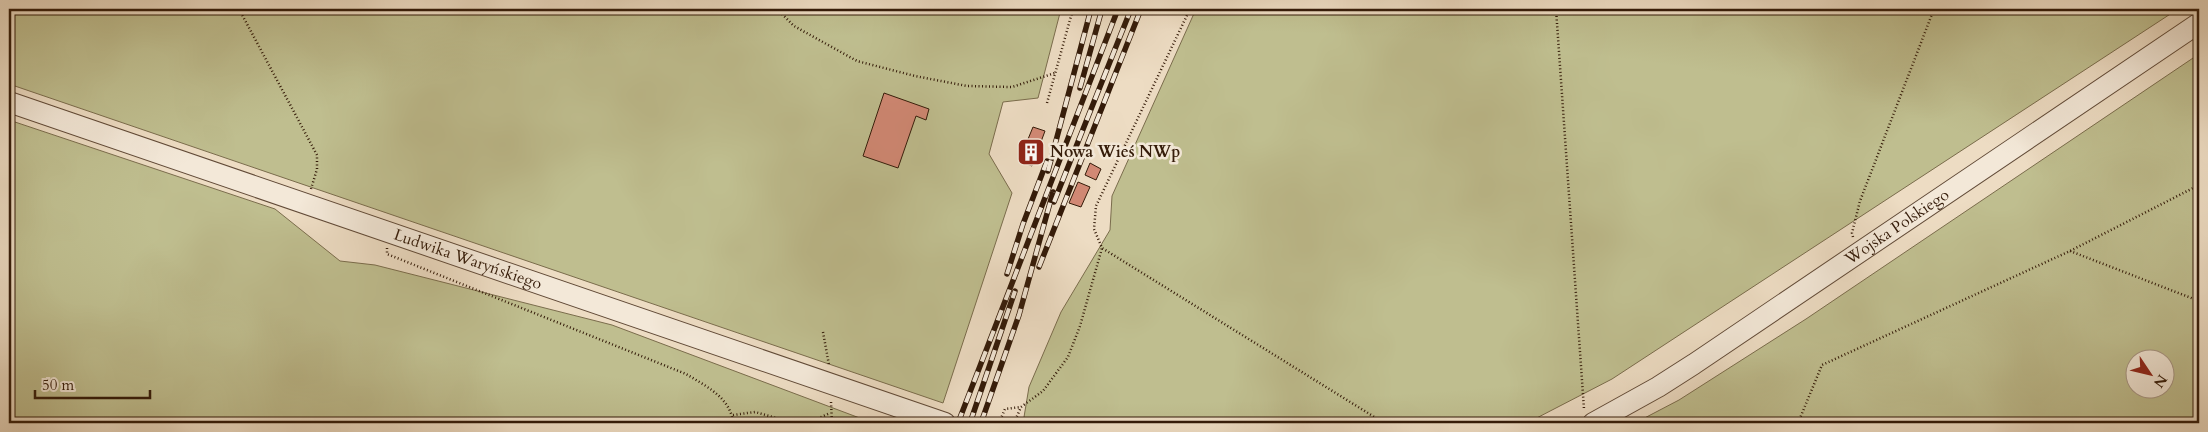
<svg xmlns="http://www.w3.org/2000/svg" width="2208" height="432" viewBox="0 0 2208 432" font-family="Cardo,serif">
	<style>
		.green { fill: #bfbe8f; stroke: #7a6c4c; fill-rule: evenodd }
		.building { fill: #d28975; stroke: #341b09 }
		.lines { fill: none; stroke-linecap: round; stroke-linejoin: round }
		.tertiary-casing { stroke: #624b38; stroke-width: 22 }
		.path { stroke: #341b09; stroke-width: 2.5; stroke-dasharray: 1 2.5; stroke-linecap: butt }
		.tertiary { stroke: #f3e8d8; stroke-width: 20 }
		.rail-casing { stroke: #341b09; stroke-width: 5.5 }
		.rail { stroke: #f3e8d8; stroke-width: 4; stroke-dasharray: 11; stroke-linecap: butt }
		.labels { text-anchor: middle; dominant-baseline: central; stroke-width: 5; stroke-linejoin: round; paint-order: stroke }
		.poi-label { font-size: 16px; font-weight: bold; fill: #341b09; stroke: #f3e8d8; text-anchor: start }
		.street-label { font-size: 16px; fill: #341b09; stroke: #f3e8d8 }
	</style>
	<rect width="100%" height="100%" fill="#eddcc3"/>
	<filter id="stains"><feTurbulence type="fractalNoise" baseFrequency=".004" numOctaves="4"/><feColorMatrix values="0 0 0 0 .2 0 0 0 0 .09 0 0 0 0 .02 0 0 0 .5 -.17"/></filter>
	<radialGradient id="worn" r=".72"><stop offset=".6" stop-color="#630" stop-opacity="0"/><stop offset="1" stop-color="#630" stop-opacity=".3"/></radialGradient>
	<g class="green">
		<polygon points="9,9 1061,9 1038,98 1003,102 989,154 1012,193 943,403 9,84"/>
		<polygon points="1196,9 2178,9 1612,379 1527,423 1023,423 1029,387 1061,312 1110,230 1112,196"/>
		<path d="M2199 54V423H1635L1679 400 1806 319ZM2136 360H2166V390H2136Z"/>
		<polygon points="9,120 275,209 340,261 375,265 612,325 873,423 9,423"/>
	</g>
	<g class="building">
		<polygon points="884,93 929,109 926,120 916,116 898,168 863,156"/>
		<polygon points="1033,127 1045,131 1032,166 1019,161"/>
		<polygon points="1090,163 1101,169 1096,180 1085,175"/>
		<polygon points="1078,182 1090,187 1081,207 1069,203"/>
	</g>
	<g class="lines">
		<g class="tertiary-casing">
			<g id="tertiary">
				<path id="s1" d="M9 102 945 423"/>
				<path id="s2" d="M1593 423 1658 387 1694 364 2199 23"/>
			</g>
		</g>
		<g class="path">
			<polyline points="239,9 317,155 317,169 311,189"/>
			<polyline points="777,9 794,26 857,61 915,76 967,86 1012,87 1055,73"/>
			<polyline points="1190,9 1096,206 1094,229 1102,248 1384,423"/>
			<polyline points="1556,9 1584,409"/>
			<polyline points="1047,103 1073,9"/>
			<polyline points="1853,237 1852,233 1860,201 1934,9"/>
			<path d="M387 248V254L686 374C706 386 731 398 733 423"/>
			<polyline points="2070,251 2199,301"/>
			<polyline points="823,332 829,365"/>
			<polyline points="831,402 832,423"/>
			<polyline points="733,415 755,412 794,423"/>
			<polyline points="808,423 830,413"/>
			<polyline points="999,423 1005,409 1021,407"/>
			<polyline points="1014,423 1021,407 1043,391 1068,357 1080,326 1102,248"/>
			<polyline points="1798,423 1822,365 2070,251 2199,185"/>
		</g>
		<use href="#tertiary" class="tertiary"/>
		<g class="rail-casing">
			<g id="rail">
				<polyline points="1080,88 1102,9"/>
				<polyline points="1048,171 1091,9"/>
				<polyline points="1054,202 1131,9"/>
				<polyline points="1039,267 1141,9"/>
				<polyline points="1007,274 1023,224 1047,161"/>
				<polyline points="958,423 1118,9"/>
				<polyline points="970,423 1015,291"/>
				<polyline points="981,423 1019,315 1053,192"/>
			</g>
		</g>
		<use href="#rail" class="rail"/>
	</g>
	<defs>
		<g id="building-square" transform="scale(1.4375)"><rect x="-9" y="-9" width="18" height="18" rx="4" fill="#8f2418" stroke="#f3e8d8"/><path d="M-4-6H4V6H1V3H-1V6H-4ZM-2.5-4.3h1.7v1.8h-1.7ZM.8-4.3h1.7v1.8H.8ZM-2.5-1h1.7V.8h-1.7ZM.8-1h1.7V.8H.8Z" fill="#fff"/></g>
	</defs>
	<g fill-rule="evenodd">
		<use href="#building-square" x="1031" y="152"/>
	</g>
	<g class="labels">
		<g class="poi-label">
			<text x="1050" y="152">Nowa Wieś NWp</text>
		</g>
		<g class="street-label">
			<text stroke="none"><textPath href="#s2" startOffset="362">Wojska Polskiego</textPath></text>
			<text stroke="none"><textPath href="#s1" startOffset="485">Ludwika Waryńskiego</textPath></text>
		</g>
	</g>
	<rect width="2208" height="432" fill="none" stroke="#eddcc3" stroke-width="30"/>
	<rect x="10" y="10" width="2188" height="412" fill="none" stroke="#341b09" stroke-width="2.5"/>
	<rect x="15" y="15" width="2178" height="402" fill="none" stroke="#341b09"/>
	<g transform="translate(2150 374) rotate(125)"><circle r="24" fill="#f3e8d8" stroke="#a79685"/>
	<path d="M0-4L9 19L0 12L-9 19Z" fill="#8f2418"/>
	<text y="-8" font-size="14" font-weight="bold" text-anchor="middle" fill="#341b09">N</text>
	</g>
	<path d="M35 390v8h115v-8" fill="none" stroke="#341b09" stroke-width="2.5"/>
	<text x="42" y="390" font-size="15" fill="#341b09" stroke="#f3e8d8" stroke-width="4" paint-order="stroke">50 m</text>
	<rect width="100%" height="100%" filter="url(#stains)"/>
	<rect width="100%" height="100%" fill="url(#worn)"/>
</svg>
